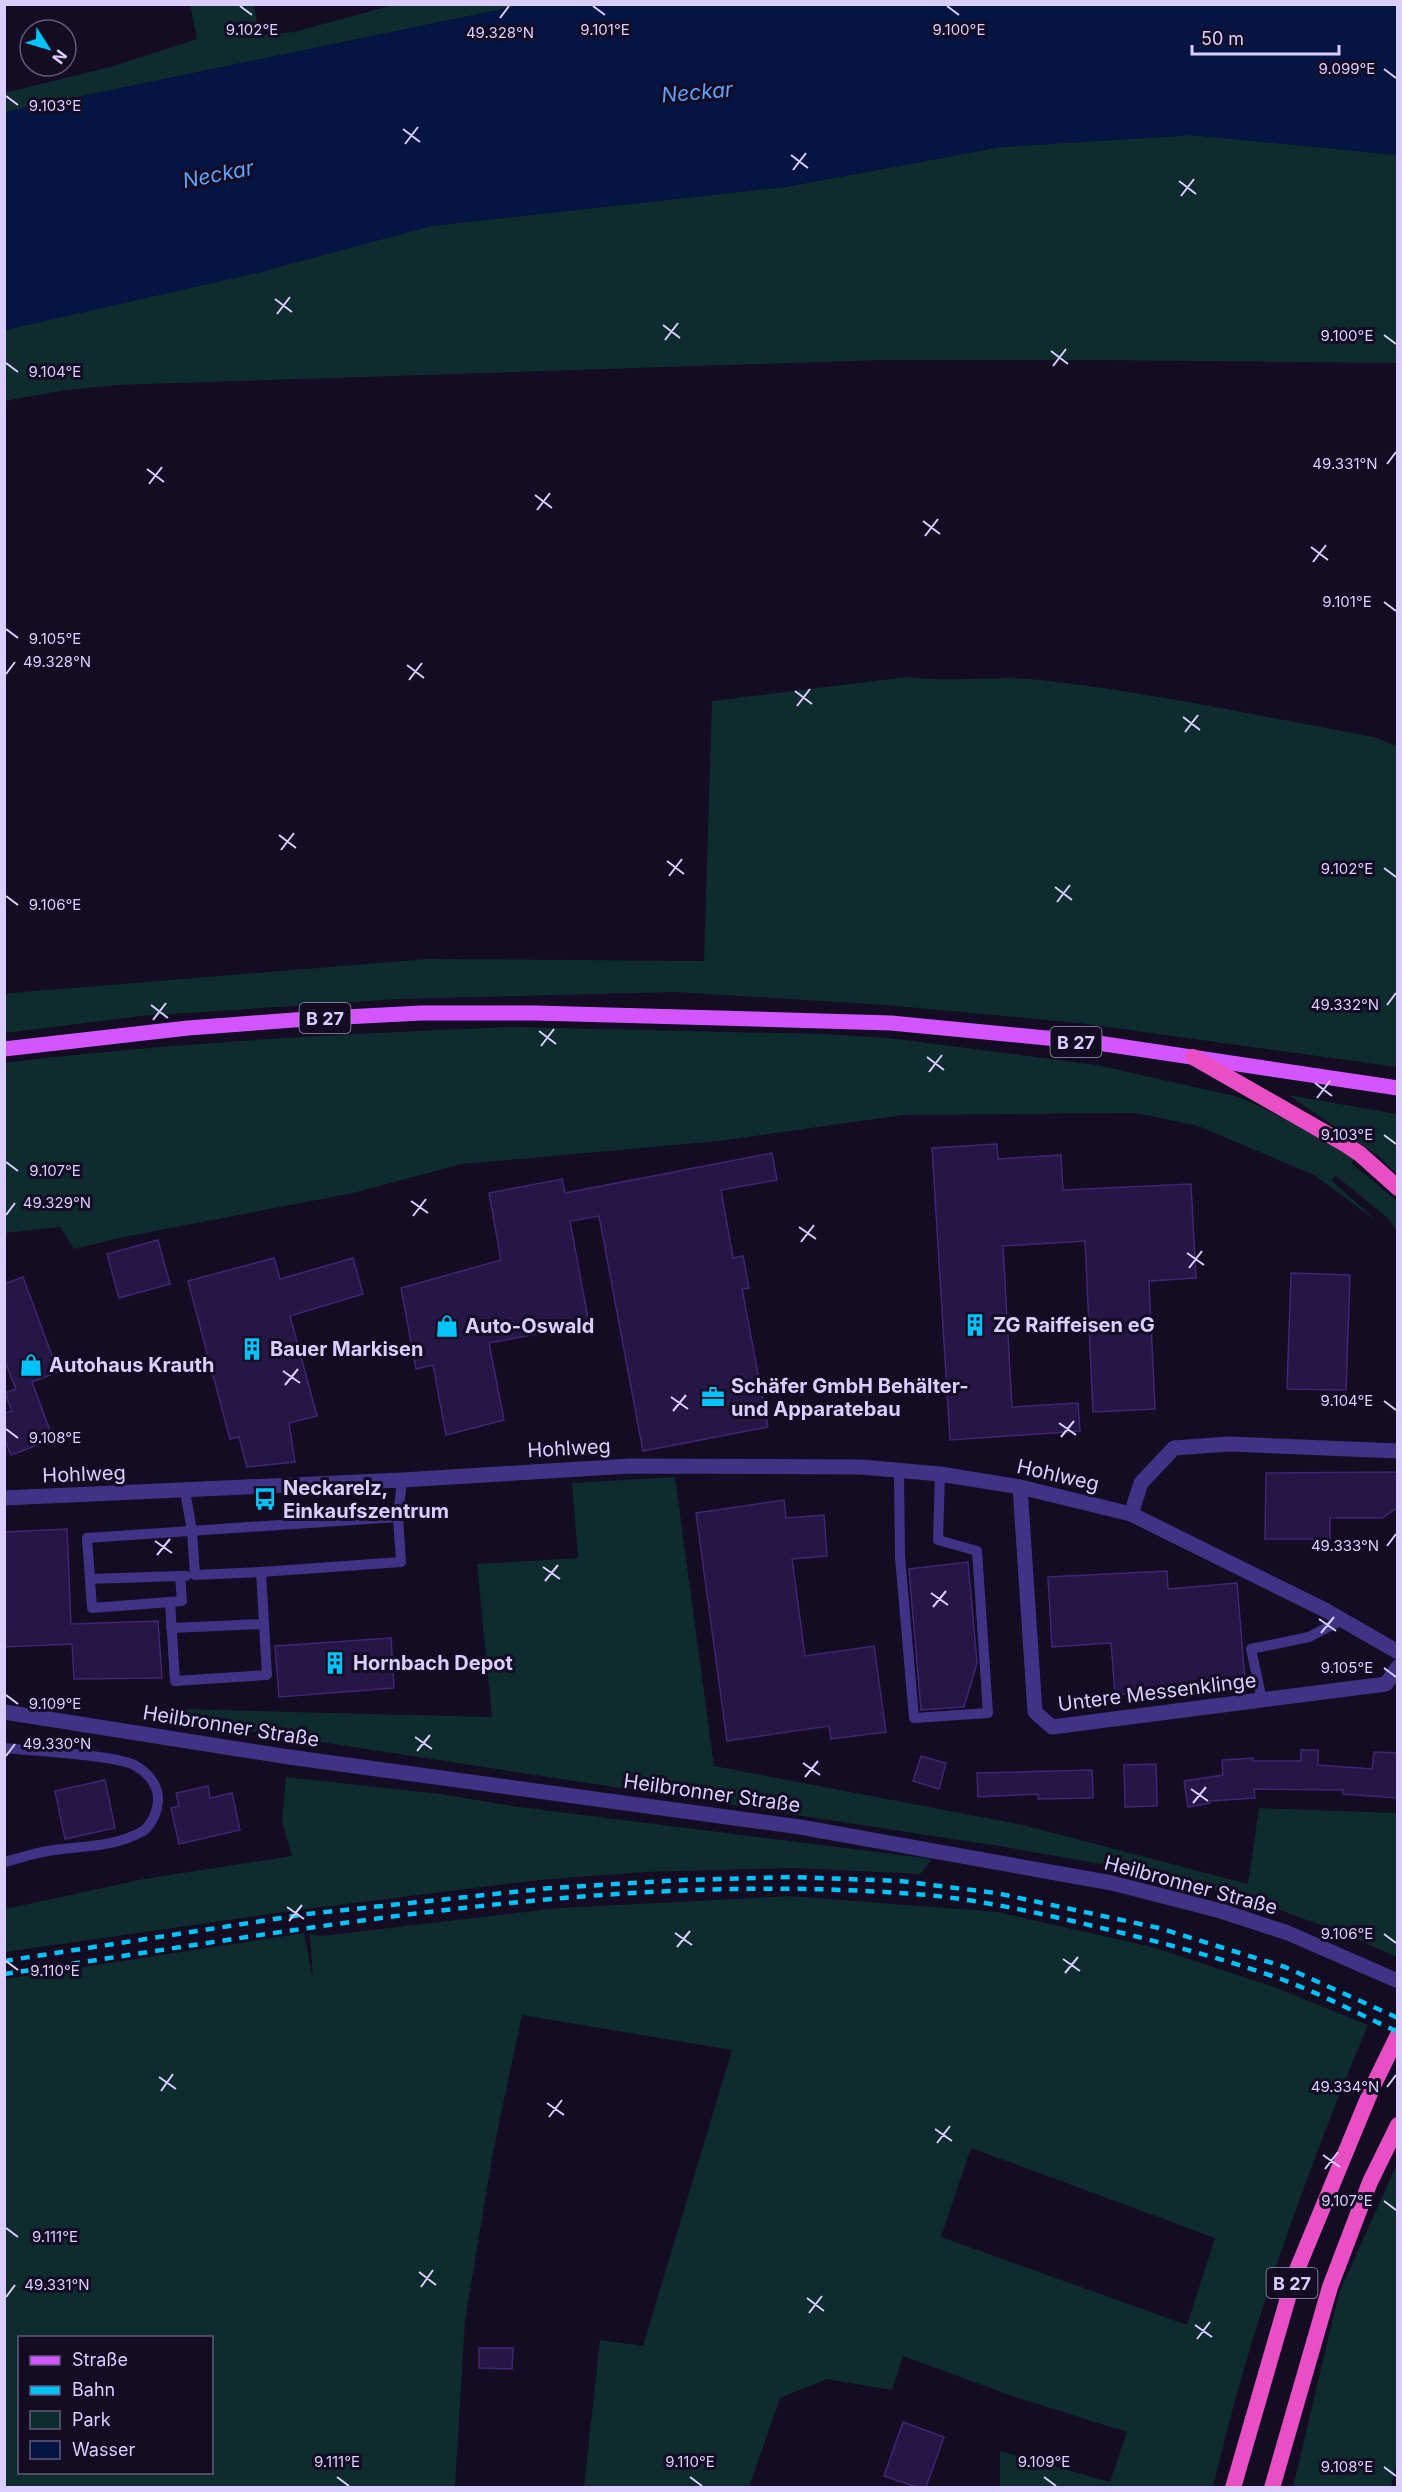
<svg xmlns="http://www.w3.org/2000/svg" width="1402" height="2492" viewBox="0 0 1402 2492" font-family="Inter,sans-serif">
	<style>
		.green { fill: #0e2b2e; fill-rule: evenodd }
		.water { fill: #051543 }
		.building { fill: #251646; stroke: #3f2674; stroke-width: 1.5 }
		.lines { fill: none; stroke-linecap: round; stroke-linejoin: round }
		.service { stroke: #403386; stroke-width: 10 }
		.minor { stroke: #403386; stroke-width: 15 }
		.tertiary { stroke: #403386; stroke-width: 15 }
		.primary { stroke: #d355ff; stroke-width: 15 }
		.trunk { stroke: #e94fc5; stroke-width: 16 }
		.rail { stroke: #00c3f9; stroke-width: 4.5; stroke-dasharray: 9 8; stroke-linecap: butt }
		.ticks { fill: none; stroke: #d9ceff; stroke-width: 2 }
		.labels { text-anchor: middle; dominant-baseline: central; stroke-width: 6; stroke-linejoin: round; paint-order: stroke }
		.shield { fill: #130c23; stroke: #9e94bd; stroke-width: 1.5 }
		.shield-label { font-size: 18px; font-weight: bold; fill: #d9ceff }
		.poi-label { font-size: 20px; font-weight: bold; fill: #d9ceff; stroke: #130c23; text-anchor: start }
		.street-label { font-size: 20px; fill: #d9ceff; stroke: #130c23 }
		.water-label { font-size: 21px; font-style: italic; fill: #5ca1ff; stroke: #130c23 }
		.ticks-label { font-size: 15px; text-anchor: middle; fill: #d9ceff; stroke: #130c23; stroke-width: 6; stroke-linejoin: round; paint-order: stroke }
	</style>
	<rect width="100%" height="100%" fill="#130c23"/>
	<g class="green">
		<polygon points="190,5 254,5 260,35 294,32 393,5 522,5 5,112 4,93 110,67 197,39"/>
		<polygon points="1192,135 1397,155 1397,363 1103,360 882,360 116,385 59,391 5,401 4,330 260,272 431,226 785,187 1001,147"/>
		<path d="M907 677C951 683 996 675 1040 680 1152 692 1263 717 1374 737L1397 746V1067L1079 1023 885 1005 676 992 398 999 141 1016 5 1033V994L11 993 428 959 704 961 712 701Z"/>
		<path d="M513 1027 825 1034 889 1038 1097 1065 1239 1097 1360 1154 1351 1163 1397 1201V1232L1389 1219 1336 1176 1331 1180 1378 1222 1314 1175 1198 1126 1136 1113 903 1115 719 1141 462 1164 353 1193 124 1237 74 1249 60 1227 5 1233 4 1063C173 1042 344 1034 513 1027Z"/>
		<polygon points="1288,1095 1397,1114 1397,1175 1380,1157"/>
		<polygon points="675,1477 714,1766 1023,1825 1248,1884 1259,1808 1397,1813 1397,1957 1345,1934 1247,1898 1140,1871 1005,1847 177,1720 177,1709 492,1717 477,1564 578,1558 572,1483"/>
		<polygon points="286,1777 441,1794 512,1806 932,1859 920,1874 794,1868 645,1872 539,1880 290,1911 5,1952 5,1909 144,1879 292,1856 282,1821"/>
		<path d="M791 1896 997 1912 1152 1947 1274 1987 1368 2025C1305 2175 1250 2329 1213 2487H1000V2451L1110 2482 1127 2432 1015 2397 903 2356 892 2390 827 2379 780 2398 749 2487H584L600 2340 643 2346 732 2050 522 2015 493 2152 465 2320 455 2487H5V1979L304 1933 313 1980 310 1934 321 1936 559 1908ZM971 2148 1215 2238 1187 2325 941 2237ZM20 2338H212V2472H20Z"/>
		<polygon points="1397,2164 1398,2456 1391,2487 1293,2487 1339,2293"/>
	</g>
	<polygon class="water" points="522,5 1397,5 1397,155 1192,135 1001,147 785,187 431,226 260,272 5,330 5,112"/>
	<g class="building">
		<polygon points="997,1144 998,1159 1061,1155 1063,1190 1191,1184 1196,1278 1149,1281 1155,1409 1093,1412 1085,1241 1003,1246 1012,1407 1078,1403 1080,1431 950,1440 932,1148"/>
		<polygon points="772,1153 777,1180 721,1190 733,1258 743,1256 749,1288 742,1289 768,1427 643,1451 599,1216 570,1221 589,1324 489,1343 504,1420 446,1435 433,1365 416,1369 401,1288 501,1260 489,1193 562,1179 565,1193"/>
		<polygon points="158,1240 170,1284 119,1298 107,1254"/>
		<polygon points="274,1258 280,1279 353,1258 363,1294 290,1316 317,1416 289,1423 295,1462 247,1467 239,1437 230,1439 188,1281"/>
		<polygon points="1291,1273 1350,1275 1346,1390 1287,1389"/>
		<polygon points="23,1277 58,1372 32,1382 53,1439 11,1455 4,1438 4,1413 12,1411 5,1393 16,1389 4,1359 4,1284"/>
		<polygon points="1398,1472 1398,1507 1382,1518 1330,1518 1330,1539 1265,1539 1266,1473"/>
		<polygon points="784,1500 786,1518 824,1515 827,1556 792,1559 805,1656 874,1646 886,1732 831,1739 829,1726 727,1741 696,1513"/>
		<polygon points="67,1529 71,1624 158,1621 162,1678 74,1679 72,1644 4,1647 4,1532"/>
		<polygon points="968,1562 977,1663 964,1707 921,1710 909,1569"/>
		<polygon points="1167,1571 1168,1589 1237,1583 1245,1681 1196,1684 1196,1688 1115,1695 1111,1643 1052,1647 1048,1577"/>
		<polygon points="391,1638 394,1688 279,1697 275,1646"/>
		<polygon points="1301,1750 1318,1750 1318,1765 1372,1769 1374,1752 1398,1753 1398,1798 1343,1794 1343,1790 1254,1789 1255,1798 1210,1801 1210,1803 1188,1807 1184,1781 1223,1775 1222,1760 1253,1758 1253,1761 1301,1761"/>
		<polygon points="921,1756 946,1763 939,1789 913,1781"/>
		<polygon points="1156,1764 1157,1806 1125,1807 1124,1765"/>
		<polygon points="1092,1770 1093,1798 1038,1799 1038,1794 978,1797 977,1773"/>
		<polygon points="105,1780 115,1828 65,1839 55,1791"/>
		<polygon points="208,1786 210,1798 232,1793 240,1830 179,1844 171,1808 179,1806 176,1793"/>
		<polygon points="479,2348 513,2348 512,2369 479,2368"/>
		<polygon points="903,2422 944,2437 926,2487 916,2487 884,2476"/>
	</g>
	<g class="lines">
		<g class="service">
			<polyline points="899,1471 900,1557 914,1718 988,1713 977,1551 938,1540 940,1474"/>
			<polyline points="185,1491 192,1531 195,1575 261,1572"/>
			<polygon points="398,1517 401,1562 261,1572 267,1675 175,1681 170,1602 92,1608 87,1538"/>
			<polyline points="398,1517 402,1480"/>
			<polyline points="90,1579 180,1576"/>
			<polyline points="170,1602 182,1601 180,1576 186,1576"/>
			<polyline points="171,1628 264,1624"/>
			<polyline points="1262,1700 1251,1649 1309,1637 1342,1620"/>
			<path d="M4 1748C31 1751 118 1755 136 1766 148 1773 158 1785 158 1799 158 1810 152 1825 143 1831 115 1847 84 1846 54 1850 37 1852 21 1858 4 1862"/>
		</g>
		<g class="minor">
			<polyline points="1020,1487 1035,1712 1052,1727 1386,1684 1398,1667"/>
			<polyline points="4,1498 402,1480 630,1466 861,1467 940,1474 1020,1487 1131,1514 1325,1610 1398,1652"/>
			<polyline points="1131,1514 1141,1483 1174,1448 1229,1444 1398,1451"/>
		</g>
		<polyline class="tertiary" points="4,1712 289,1757 800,1827 1112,1883 1221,1911 1288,1933 1398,1981"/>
		<polyline class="primary" points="4,1049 188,1028 307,1019 421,1013 535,1013 647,1016 891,1023 1098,1043 1398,1088"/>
		<g class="trunk">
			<polyline points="1193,1057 1345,1144 1360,1154 1398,1188"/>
			<polyline points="1233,2488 1294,2277 1373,2086 1398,2035"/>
			<polyline points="1272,2488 1330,2287 1370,2182 1398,2125"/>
		</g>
		<g class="rail">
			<polyline points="4,1961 307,1914 551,1888 683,1880 792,1877 900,1881 996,1893 1159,1928 1285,1967 1398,2018"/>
			<path d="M4 1974C309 1929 618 1869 927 1895 979 1900 1030 1911 1081 1923 1148 1939 1216 1956 1281 1979 1321 1994 1359 2014 1398 2032"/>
		</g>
	</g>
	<path class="ticks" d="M240 6 252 15M593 6 605 15M947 6 959 15M500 18 509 6M1384 69 1396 78M6 96 18 105M403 129 420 142M405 144 418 127M791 155 808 168M793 170 806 153M1179 181 1196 194M1181 196 1194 179M275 299 292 312M277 314 290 297M663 325 680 338M1384 335 1396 344M665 340 678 323M1051 351 1068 364M6 363 18 372M1053 366 1066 349M1387 464 1396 452M147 469 164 482M149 484 162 467M535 495 552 508M537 510 550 493M923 521 940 534M925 536 938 519M1311 547 1328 560M1313 562 1326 545M1384 602 1396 611M6 629 18 638M407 665 424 678M6 674 15 662M409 680 422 663M795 691 812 704M797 706 810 689M1183 717 1200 730M1185 732 1198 715M279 835 296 848M281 850 294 833M667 861 684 874M1384 868 1396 877M669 876 682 859M1055 887 1072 900M6 896 18 905M1057 902 1070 885M151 1005 168 1018M1387 1005 1396 993M153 1020 166 1003M539 1031 556 1044M541 1046 554 1029M927 1057 944 1070M929 1072 942 1055M1315 1083 1332 1096M1317 1098 1330 1081M1384 1135 1396 1144M6 1162 18 1171M411 1201 428 1213M6 1215 15 1203M413 1216 426 1199M799 1227 816 1239M801 1242 814 1225M1187 1253 1204 1265M1189 1268 1202 1251M283 1371 300 1383M285 1385 298 1369M671 1397 688 1409M1384 1401 1396 1410M673 1411 686 1395M1059 1423 1076 1435M6 1429 18 1438M1061 1437 1074 1421M155 1541 172 1553M1387 1546 1396 1534M157 1555 170 1539M543 1567 560 1579M545 1581 558 1565M931 1593 948 1605M933 1607 946 1591M1319 1619 1336 1631M1321 1633 1334 1617M1384 1668 1396 1677M6 1695 18 1704M415 1737 432 1749M417 1751 430 1735M6 1756 15 1744M803 1763 820 1775M805 1777 818 1761M1191 1789 1208 1801M1193 1803 1206 1787M287 1907 304 1919M289 1921 302 1905M675 1933 692 1945M1384 1934 1396 1943M677 1947 690 1931M1063 1959 1080 1971M6 1961 18 1970M1065 1973 1078 1957M159 2077 176 2089M1387 2087 1396 2075M161 2091 173 2074M547 2103 564 2115M549 2117 562 2100M935 2129 952 2141M937 2143 950 2126M1323 2155 1340 2167M1325 2169 1338 2152M1384 2201 1396 2210M6 2228 18 2237M419 2272 436 2285M421 2287 433 2270M6 2297 15 2285M807 2298 824 2311M809 2313 822 2296M1195 2325 1212 2337M1197 2339 1210 2322M1384 2467 1396 2476M337 2477 349 2486M690 2477 702 2486M1044 2477 1056 2486"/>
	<defs>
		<g id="building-bare" transform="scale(1.8)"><path d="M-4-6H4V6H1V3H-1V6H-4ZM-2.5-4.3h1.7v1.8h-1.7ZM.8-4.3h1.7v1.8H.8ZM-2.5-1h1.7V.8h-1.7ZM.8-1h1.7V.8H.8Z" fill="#00c3f9" stroke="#130c23" stroke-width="2.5" paint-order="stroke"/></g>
		<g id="shop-bare" transform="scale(1.8)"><path d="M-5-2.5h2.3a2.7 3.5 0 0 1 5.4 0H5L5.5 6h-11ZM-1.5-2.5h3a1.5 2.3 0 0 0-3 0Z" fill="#00c3f9" stroke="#130c23" stroke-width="2.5" paint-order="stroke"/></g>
		<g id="office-bare" transform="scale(1.8)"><path d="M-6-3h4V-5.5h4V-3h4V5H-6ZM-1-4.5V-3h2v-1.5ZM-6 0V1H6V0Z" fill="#00c3f9" stroke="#130c23" stroke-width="2.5" paint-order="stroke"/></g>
		<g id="bus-bare" transform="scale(1.8)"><path d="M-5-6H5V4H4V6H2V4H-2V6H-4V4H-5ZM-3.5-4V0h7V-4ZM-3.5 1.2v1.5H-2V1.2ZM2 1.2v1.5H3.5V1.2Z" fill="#00c3f9" stroke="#130c23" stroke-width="2.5" paint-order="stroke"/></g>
	</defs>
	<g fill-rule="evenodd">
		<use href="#building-bare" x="975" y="1325"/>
		<use href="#shop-bare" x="447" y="1326"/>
		<use href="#building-bare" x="252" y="1349"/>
		<use href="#shop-bare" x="31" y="1365"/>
		<use href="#office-bare" x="713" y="1397"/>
		<use href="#bus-bare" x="265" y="1499"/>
		<use href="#building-bare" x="335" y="1663"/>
	</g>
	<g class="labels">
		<g class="shield">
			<rect x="299.5" y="1003" width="51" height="30" rx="4.5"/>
			<rect x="1050.5" y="1027" width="51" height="30" rx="4.5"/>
			<rect x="1266.5" y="2268" width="51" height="30" rx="4.5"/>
		</g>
		<g class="shield-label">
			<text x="325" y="1018">B 27</text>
			<text x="1076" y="1042">B 27</text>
			<text x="1292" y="2283">B 27</text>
		</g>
		<g class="poi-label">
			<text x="993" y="1325">ZG Raiffeisen eG</text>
			<text x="465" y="1326">Auto-Oswald</text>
			<text x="270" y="1349">Bauer Markisen</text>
			<text x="49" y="1365">Autohaus Krauth</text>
			<text x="731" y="1386">Schäfer GmbH Behälter-<tspan x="731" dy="23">und Apparatebau</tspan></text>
			<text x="283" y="1488">Neckarelz,<tspan x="283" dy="23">Einkaufszentrum</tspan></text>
			<text x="353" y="1663">Hornbach Depot</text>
		</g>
		<g class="street-label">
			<text transform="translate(569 1448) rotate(-3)">Hohlweg</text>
			<text transform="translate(84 1474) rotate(-2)">Hohlweg</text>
			<text transform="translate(1058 1475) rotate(13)">Hohlweg</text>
			<text transform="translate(1157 1692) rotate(-7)">Untere Messenklinge</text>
			<text transform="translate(231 1726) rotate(9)">Heilbronner Straße</text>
			<text transform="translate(712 1793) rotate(8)">Heilbronner Straße</text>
			<text transform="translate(1191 1885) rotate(15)">Heilbronner Straße</text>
		</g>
		<g class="water-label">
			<text transform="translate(697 92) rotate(-5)">Neckar</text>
			<text transform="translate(218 174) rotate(-11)">Neckar</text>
		</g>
	</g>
	<g class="ticks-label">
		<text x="252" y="35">9.102°E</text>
		<text x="605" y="35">9.101°E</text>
		<text x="959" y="35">9.100°E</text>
		<text x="500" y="38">49.328°N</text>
		<text x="1347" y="74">9.099°E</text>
		<text x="55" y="111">9.103°E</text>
		<text x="1347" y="341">9.100°E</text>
		<text x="55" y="377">9.104°E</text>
		<text x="1345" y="469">49.331°N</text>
		<text x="1347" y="607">9.101°E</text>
		<text x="55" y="644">9.105°E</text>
		<text x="57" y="667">49.328°N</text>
		<text x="1347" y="874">9.102°E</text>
		<text x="55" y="910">9.106°E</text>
		<text x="1345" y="1010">49.332°N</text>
		<text x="1347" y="1140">9.103°E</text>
		<text x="55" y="1176">9.107°E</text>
		<text x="57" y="1208">49.329°N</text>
		<text x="1347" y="1406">9.104°E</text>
		<text x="55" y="1443">9.108°E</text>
		<text x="1345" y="1551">49.333°N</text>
		<text x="1347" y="1673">9.105°E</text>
		<text x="55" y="1709">9.109°E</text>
		<text x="57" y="1749">49.330°N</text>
		<text x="1347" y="1939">9.106°E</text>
		<text x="55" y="1976">9.110°E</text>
		<text x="1345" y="2092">49.334°N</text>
		<text x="1347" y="2206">9.107°E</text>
		<text x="55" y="2242">9.111°E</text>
		<text x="57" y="2290">49.331°N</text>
		<text x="337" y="2467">9.111°E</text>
		<text x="690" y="2467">9.110°E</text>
		<text x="1044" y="2467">9.109°E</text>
		<text x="1347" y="2472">9.108°E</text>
	</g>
	<rect width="1402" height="2492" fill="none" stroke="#d9ceff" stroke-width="12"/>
	<rect x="18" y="2336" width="195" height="138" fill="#130c23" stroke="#625a7b" stroke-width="1.5"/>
	<rect x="30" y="2356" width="30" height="9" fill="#d355ff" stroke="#625a7b" stroke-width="1.5"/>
	<text x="72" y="2366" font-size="18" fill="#d9ceff">Straße</text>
	<rect x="30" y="2386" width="30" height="9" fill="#00c3f9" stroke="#625a7b" stroke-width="1.5"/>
	<text x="72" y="2396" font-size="18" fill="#d9ceff">Bahn</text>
	<rect x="30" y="2411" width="30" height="18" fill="#0e2b2e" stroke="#625a7b" stroke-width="1.5"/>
	<text x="72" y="2426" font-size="18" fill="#d9ceff">Park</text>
	<rect x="30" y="2441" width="30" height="18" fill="#051543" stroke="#625a7b" stroke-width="1.5"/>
	<text x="72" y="2456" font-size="18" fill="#d9ceff">Wasser</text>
	<g transform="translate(48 48) rotate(127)"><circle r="28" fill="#130c23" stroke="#625a7b" stroke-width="1.5"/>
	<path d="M0-4.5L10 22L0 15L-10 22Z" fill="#00c3f9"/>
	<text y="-9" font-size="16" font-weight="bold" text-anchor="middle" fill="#d9ceff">N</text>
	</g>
	<path d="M1192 45v9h147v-9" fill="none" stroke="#d9ceff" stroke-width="3"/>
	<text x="1201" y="45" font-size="18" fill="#d9ceff" stroke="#130c23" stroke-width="4.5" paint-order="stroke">50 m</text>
</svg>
